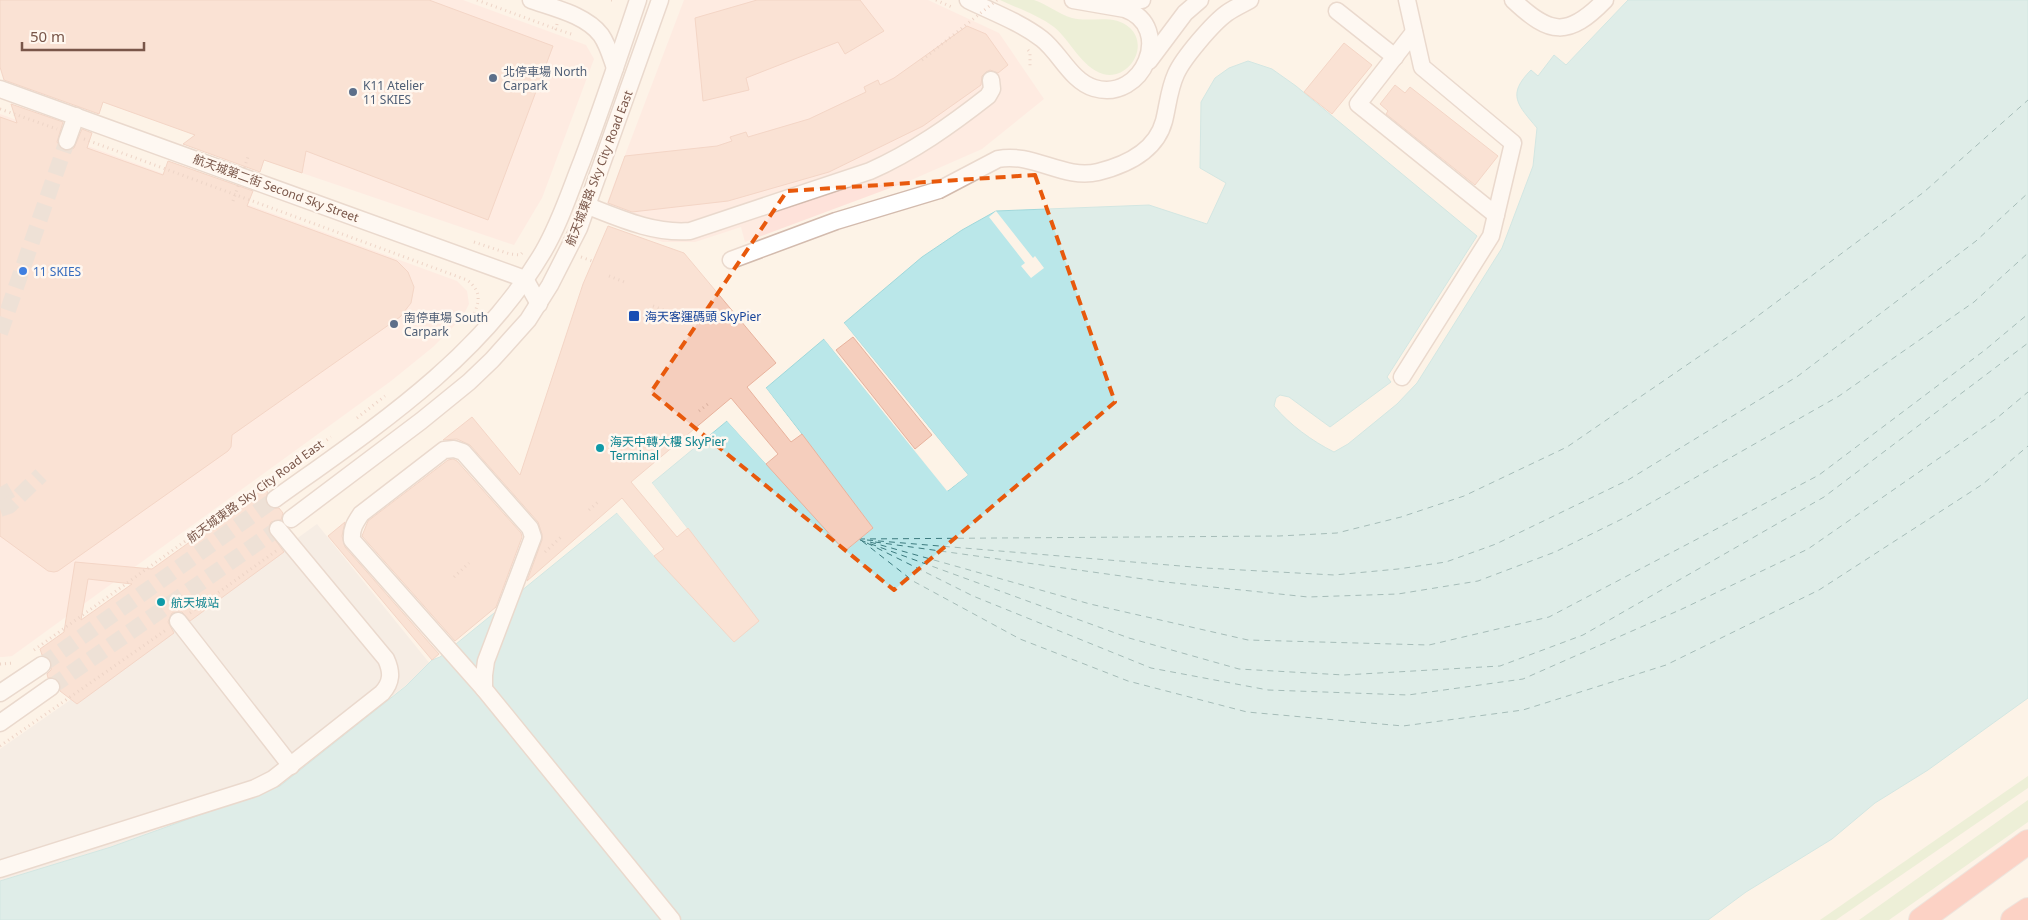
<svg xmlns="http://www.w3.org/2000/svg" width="2028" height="920" viewBox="0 0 2028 920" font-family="'Noto Sans','Noto Sans TC',sans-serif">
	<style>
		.commercial { fill: #fee2da }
		.industrial { fill: #eee6e1 }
		.green { fill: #d9ecc4 }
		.water { fill: #bae7e9; stroke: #a0d8db }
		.pier { fill: #fdf3e7 }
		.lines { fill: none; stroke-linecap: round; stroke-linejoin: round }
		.ferry { stroke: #3c7b7f; stroke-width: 1; stroke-dasharray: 6 5; stroke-linecap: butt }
		.building { fill: #f5cebd; stroke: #e8b29d; fill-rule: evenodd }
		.minor-tunnel { stroke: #dcccc0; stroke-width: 16; stroke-dasharray: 16 8; stroke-linecap: butt }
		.minor-casing { stroke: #d3bbae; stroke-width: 19 }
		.highway-casing { stroke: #dcd3d0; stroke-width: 26 }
		.path { stroke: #dab1a0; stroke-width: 3; stroke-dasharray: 1 4; stroke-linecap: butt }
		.minor { stroke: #fff; stroke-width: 16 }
		.highway { stroke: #fbab9b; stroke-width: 24 }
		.path-bridge { stroke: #dab1a0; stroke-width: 3; stroke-dasharray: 1 4; stroke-linecap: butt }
		.marked { fill: none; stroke: #e8590c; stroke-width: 4; stroke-dasharray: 10 6; stroke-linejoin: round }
		.service-dot { fill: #5c6f8a; stroke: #fff7ef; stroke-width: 2 }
		.shop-dot { fill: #3f7fe0; stroke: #fff7ef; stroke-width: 2 }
		.transit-dot { fill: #1a4fb4; stroke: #fff7ef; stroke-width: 2 }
		.culture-dot { fill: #0f9aa8; stroke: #fff7ef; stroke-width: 2 }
		.labels { text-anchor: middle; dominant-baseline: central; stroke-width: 5; stroke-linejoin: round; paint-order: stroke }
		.service-label { font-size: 12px; fill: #4e5e75; stroke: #fff7ef; text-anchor: start }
		.street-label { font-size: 12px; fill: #795649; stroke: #fff7ef }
		.shop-label { font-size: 12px; fill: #366cbe; stroke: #fff7ef; text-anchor: start }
		.transit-label { font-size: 12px; fill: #164399; stroke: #fff7ef; text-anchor: start }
		.culture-label { font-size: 12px; fill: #0d838f; stroke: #fff7ef; text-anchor: start }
	</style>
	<rect width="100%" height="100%" fill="#fdf3e7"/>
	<g class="commercial">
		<polygon points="0,0 463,0 586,45 594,59 542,198 514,245 302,173 0,64"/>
		<polygon points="684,0 928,0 999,33 1044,99 982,149 909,181 745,242 741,227 695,242 663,242 600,221"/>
		<polygon points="0,114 457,281 467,291 469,304 463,316 452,328 433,347 391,381 12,656 3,657 0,657"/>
	</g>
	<polygon class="industrial" points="317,524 431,665 280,786 111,847 0,881 0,749 162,636"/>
	<g class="green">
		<path d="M1000 0C1010 0 1024 0 1034 0 1047 4 1058 14 1072 18 1091 23 1114 13 1130 28 1150 47 1128 81 1103 74 1081 67 1071 41 1054 27 1038 15 1017 8 1000 0Z"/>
		<polygon points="2028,776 2028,788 1836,920 1820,920"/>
		<polygon points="2028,800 2028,822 1889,920 1859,920"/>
	</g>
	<path class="water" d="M1628 0H2028V698L1928 770 1875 803 1832 839 1746 892 1708 920H0V881L111 847 280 786 406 686 432 660 440 657 617 513 654 556 734 642 759 621 652 483 727 421 845 551 802 434 766 388 824 339 948 491 968 475 844 323 922 257 962 230 996 211 1149 205 1207 224 1226 183 1200 168 1201 102 1215 78 1229 68 1248 61 1272 69 1296 86 1477 236 1387 377 1391 382 1330 427 1289 397 1280 395 1276 398 1274 406C1290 425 1312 441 1334 452L1348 444 1397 404 1417 383 1502 248 1533 166 1537 128C1518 105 1506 95 1531 70L1538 76 1554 55 1566 65Z"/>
	<g class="pier">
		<polygon points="996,211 1033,258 1035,256 1044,268 1031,278 1021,266 1025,263 989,217"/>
		<polygon points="844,323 968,475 947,491 824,339 826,338 948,488 964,475 843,324"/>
		<polygon points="766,388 873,528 845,551 727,421 729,419 846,547 870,528 764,390"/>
		<polygon points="652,483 759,621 734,642 654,556 617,513 619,511 656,555 734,639 686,530 650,485"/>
	</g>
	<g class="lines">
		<g class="ferry">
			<polyline points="859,539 1279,536 1337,533 1401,517 1464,496 1567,447 1751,321 1924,192 2028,100"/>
			<polyline points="860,540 1129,638 1239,669 1344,675 1500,666 1583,635 1824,497 2028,343"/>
			<polyline points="867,540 1205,568 1334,575 1398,569 1446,562 1496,544 1628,480 1798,376 1976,241 2028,193"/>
			<polyline points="862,541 913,581 1020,639 1128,681 1247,712 1403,726 1523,710 1666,665 1819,590 1983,484 2028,446"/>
			<polyline points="870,542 1090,604 1248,640 1429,645 1549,617 1819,475 1985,350 2028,314"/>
			<polyline points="875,542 1165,582 1308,597 1398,594 1478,581 1555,552 1626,517 1839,396 1974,302 2028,253"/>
			<polyline points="867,543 973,596 1151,668 1268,690 1408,695 1523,679 1682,609 1808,549 1997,418 2028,392"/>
		</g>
	</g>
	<g class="building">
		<polygon points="0,0 429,0 553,46 488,220 306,151 302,173 264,160 260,172 183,144 195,135 103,102 99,114 4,80 0,67"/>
		<polygon points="757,0 860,0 884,31 845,54 838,42 746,78 749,90 703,101 695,18"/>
		<polygon points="967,26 986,34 1008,65 998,73 990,70 986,72 982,76 981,85 923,126 829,172 728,201 632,212 608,203 625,156 717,146 732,141 730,137 746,132 748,137 809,119 866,92 864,87 878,80 880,85 894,78"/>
		<polygon points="1344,43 1372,65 1332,114 1304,92"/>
		<polygon points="1395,85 1405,93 1410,87 1498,156 1475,185 1386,114 1388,111 1380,104"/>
		<polygon points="11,104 63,122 57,142 63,150 68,151 74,148 82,129 92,133 87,148 163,175 168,161 253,191 247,206 397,261 408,272 414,287 411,303 400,317 232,435 231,447 228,451 58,571 54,572 48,571 0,536 0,117 17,123"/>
		<polygon points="608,226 684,253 776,363 747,387 791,442 802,434 873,528 845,551 766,464 778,454 731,398 631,482 677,537 688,528 759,621 734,642 654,556 664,549 622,498 527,581 542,540 542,534 538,522 470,445 457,439 443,440 472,417 520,475 583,284"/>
		<polygon points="853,337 932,435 915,449 836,350"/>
		<polygon points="453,459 457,461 521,533 522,537 496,607 455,641 362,536 368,521 448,460"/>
		<path d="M265 488 268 493 265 499 267 505 271 508H279L283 513 281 520 271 522 268 530 284 552 190 621 182 612 172 613 168 622 174 633 77 704 60 691 59 681 55 678H48L47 674 51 670 52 664 47 656 42 655 40 649 64 632 75 562 152 569ZM88 579 132 584 81 620Z"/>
		<polygon points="345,522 342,536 345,547 439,654 432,660 328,536"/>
	</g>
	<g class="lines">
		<g class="minor-tunnel">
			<polyline points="0,333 67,141"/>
			<polyline points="0,487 10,504"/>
			<polyline points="0,509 9,506 41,475"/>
			<polyline points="42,665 275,499"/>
			<polyline points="51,687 289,521"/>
		</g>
		<g class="minor-casing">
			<g id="minor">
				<path d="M531 0C554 8 586 15 601 35 608 45 611 57 615 68"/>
				<path d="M968 0C992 12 1020 22 1042 39 1060 53 1071 81 1094 88 1143 103 1175 27 1125 9L1073 0"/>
				<path d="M1513 0C1550 35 1568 38 1605 0"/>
				<polyline points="1114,1 1142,0"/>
				<polyline points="1337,11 1395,57"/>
				<polyline points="1414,32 1358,104 1496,215"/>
				<polyline points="1149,61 1185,13 1200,0"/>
				<polyline points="0,89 525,279 539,304"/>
				<polyline points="67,141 76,116"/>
				<path d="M588 206C621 219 655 234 690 231L870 171C913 152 951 125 988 96L992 89 991 80"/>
				<path d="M731 260 836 221 939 190 998 159C1033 152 1063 180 1098 172 1126 165 1156 151 1164 121 1168 105 1169 89 1176 74 1183 58 1213 23 1227 13 1234 8 1243 4 1250 0"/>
				<polyline points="1402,377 1491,236 1513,143 1422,67 1407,0"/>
				<path d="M454 449 463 452 530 528 533 537 486 661 484 675V689L352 540C351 529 355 523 361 514L444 450Z"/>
				<path d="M275 499C374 428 480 359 543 252 560 223 570 191 582 161 602 108 620 54 638 0"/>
				<polyline points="291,519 421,421 469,382 492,360 528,320 550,285 579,228 660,0"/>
				<polyline points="178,621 291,766"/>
				<polyline points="484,689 672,920"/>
				<polyline points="0,693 42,665"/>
				<polyline points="0,723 51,687"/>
				<path d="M0 869 255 788 273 779 382 693C392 682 392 672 386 659L278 529"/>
			</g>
		</g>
		<g class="highway-casing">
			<g id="highway">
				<polyline points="1921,920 2028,842"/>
				<polyline points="2013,920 2028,910"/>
			</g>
		</g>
		<g class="path">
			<polyline points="477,0 556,29"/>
			<polyline points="611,0 612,0"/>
			<polyline points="936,0 954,8"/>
			<polyline points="557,24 556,29 574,35"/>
			<polyline points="1028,50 1030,52 1030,69"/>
			<polyline points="0,109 57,129"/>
			<path d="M84 139 467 280C483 292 479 303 472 319"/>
			<polyline points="474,242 510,254 520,255 522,253"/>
			<polyline points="581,257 592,261"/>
			<polyline points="609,276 627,283"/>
			<polyline points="653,306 666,311"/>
			<polyline points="699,411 708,404"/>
			<polyline points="357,418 385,396"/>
			<polyline points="278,475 331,437"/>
			<polyline points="589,510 598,502"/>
			<polyline points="545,552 561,537"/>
			<polyline points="454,577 469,563"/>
			<polyline points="190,613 276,551"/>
			<polyline points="34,650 266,483"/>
			<polyline points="0,664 14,663"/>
			<polyline points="0,746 166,630"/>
		</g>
		<use href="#minor" class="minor"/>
		<use href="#highway" class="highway"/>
		<g class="path-bridge">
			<polyline points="922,60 997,0"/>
			<polyline points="233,201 249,154"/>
		</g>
	</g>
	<path d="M0 0H2028V920H0ZM1035 175 1115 402 894 590 651 392 787 191Z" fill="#fdf3e7" fill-opacity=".55" fill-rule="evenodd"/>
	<path class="marked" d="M1035 175 1115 402 894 590 651 392 787 191Z"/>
	<g class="service-dot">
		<circle cx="493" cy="78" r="5"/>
		<circle cx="353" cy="92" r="5"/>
		<circle cx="394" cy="324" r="5"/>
	</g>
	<circle class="shop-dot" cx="23" cy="271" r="5"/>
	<rect class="transit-dot" x="628" y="310" width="12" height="12" rx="2.5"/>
	<g class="culture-dot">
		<circle cx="600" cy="448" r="5"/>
		<circle cx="161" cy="602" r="5"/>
	</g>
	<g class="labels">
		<g class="service-label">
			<text x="503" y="71">北停車場 North<tspan x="503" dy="14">Carpark</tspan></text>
			<text x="363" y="85">K11 Atelier<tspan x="363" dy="14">11 SKIES</tspan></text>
			<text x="404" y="317">南停車場 South<tspan x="404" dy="14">Carpark</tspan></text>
		</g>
		<g class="street-label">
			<text transform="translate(599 168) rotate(-69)">航天城東路 Sky City Road East</text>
			<text transform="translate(276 188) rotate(20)">航天城第二街 Second Sky Street</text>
			<text transform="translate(255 491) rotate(-36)">航天城東路 Sky City Road East</text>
		</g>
		<g class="shop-label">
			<text x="33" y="271">11 SKIES</text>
		</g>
		<g class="transit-label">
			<text x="645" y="316">海天客運碼頭 SkyPier</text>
		</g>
		<g class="culture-label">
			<text x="610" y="441">海天中轉大樓 SkyPier<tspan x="610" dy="14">Terminal</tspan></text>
			<text x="171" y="602">航天城站</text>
		</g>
	</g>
	<path d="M22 42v8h122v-8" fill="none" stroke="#795649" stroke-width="2.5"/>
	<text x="30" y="42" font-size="15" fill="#795649" stroke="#fff7ef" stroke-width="4" paint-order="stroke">50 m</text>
</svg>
